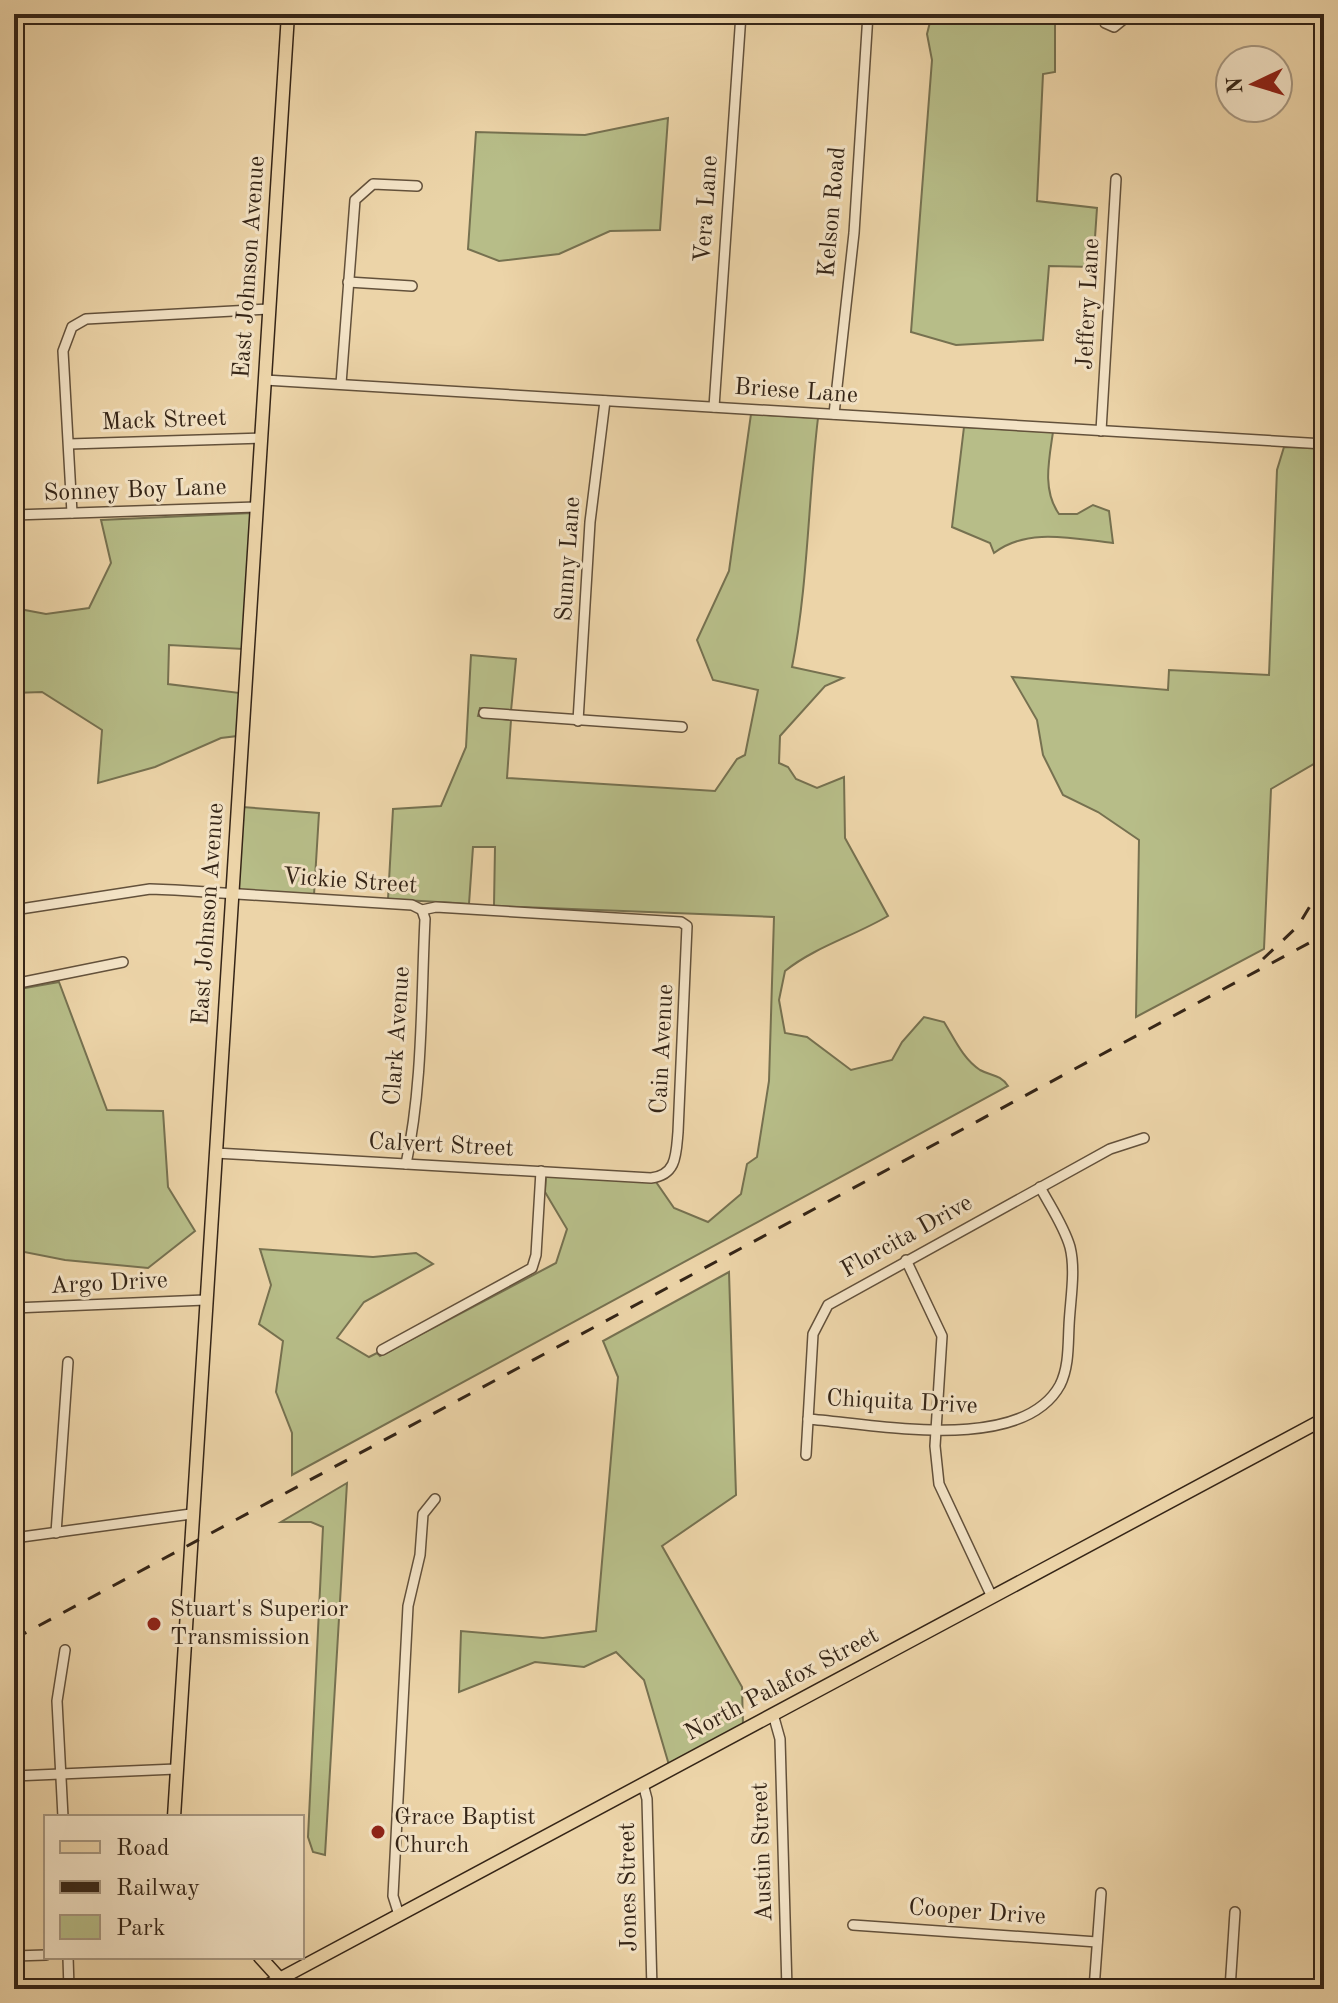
<svg xmlns="http://www.w3.org/2000/svg" width="1338" height="2003" viewBox="0 0 1338 2003" font-family="'Old Standard TT',serif">
	<style>
		.green { fill: #b7bd88; stroke: #767150; stroke-width: 2 }
		.lines { fill: none; stroke-linecap: round; stroke-linejoin: round }
		.minor-casing { stroke: #63513b; stroke-width: 12 }
		.major-casing { stroke: #352517; stroke-width: 15 }
		.minor { stroke: #f3e3c6; stroke-width: 9 }
		.major { stroke: #ecd4a8; stroke-width: 12 }
		.rail { stroke: #352517; stroke-width: 3; stroke-dasharray: 14 14; stroke-linecap: butt }
		.poi-dot { fill: #8f2418; stroke: #f3e3c6; stroke-width: 3 }
		.labels { text-anchor: middle; dominant-baseline: central; stroke-width: 6; stroke-linejoin: round; paint-order: stroke }
		.street-label { font-size: 24px; fill: #352517; stroke: #f3e3c6 }
		.poi-label { font-size: 24px; fill: #352517; stroke: #f3e3c6; text-anchor: start }
	</style>
	<rect width="100%" height="100%" fill="#ecd4a8"/>
	<filter id="stains"><feTurbulence type="fractalNoise" baseFrequency=".0025" numOctaves="4"/><feColorMatrix values="0 0 0 0 .2 0 0 0 0 .09 0 0 0 0 .02 0 0 0 .5 -.17"/></filter>
	<radialGradient id="worn" r=".72"><stop offset=".6" stop-color="#630" stop-opacity="0"/><stop offset="1" stop-color="#630" stop-opacity=".3"/></radialGradient>
	<g class="green">
		<polygon points="932,14 1055,14 1055,72 1043,74 1037,201 1097,208 1093,267 1049,266 1043,340 956,345 911,332 932,60 927,34"/>
		<polygon points="668,118 660,230 610,231 559,254 499,261 468,249 476,132 585,135"/>
		<path d="M751 414 818 418C808 501 808 586 792 667L843 678 825 686 780 736 779 763 788 767 796 779 817 788 844 777 845 838 888 916C854 936 815 947 785 971L779 1000 785 1033 807 1037 851 1070 892 1060 902 1042 924 1017 944 1022C954 1038 963 1059 980 1070 991 1076 1000 1074 1008 1086L292 1475V1433L276 1392 283 1341 259 1324 271 1285 260 1249 373 1257 416 1253 433 1264 364 1302 337 1338 369 1357 377 1353 380 1356 556 1263 567 1229 545 1192 546 1176 656 1182 674 1208 708 1222 741 1194 747 1164 757 1157 769 1081 774 917 494 906 495 847H473L469 904C440 902 416 901 388 899L393 809 441 806 466 747 471 655 516 659 511 711 480 708 478 716 511 720 507 778 715 791 737 759 745 755 758 690 713 680 697 640 729 571Z"/>
		<path d="M964 427 1053 432C1049 460 1042 490 1059 514H1077L1093 505 1109 511 1113 543C1074 539 1028 527 994 553L990 543 952 527Z"/>
		<polygon points="1284,447 1324,448 1324,758 1271,789 1264,949 1136,1017 1139,840 1098,812 1063,795 1043,755 1037,720 1012,677 1168,690 1169,670 1269,675 1277,470"/>
		<polygon points="252,513 243,649 169,645 168,684 240,693 237,736 221,738 155,767 98,783 102,730 42,692 14,693 14,608 46,614 89,608 111,563 101,520"/>
		<polygon points="242,807 319,813 314,895 238,890"/>
		<polygon points="59,982 107,1110 163,1111 168,1187 195,1231 148,1268 65,1260 14,1250 14,990"/>
		<polygon points="729,1272 736,1495 662,1546 742,1687 743,1725 669,1765 644,1680 616,1652 584,1667 535,1662 459,1692 461,1631 543,1638 596,1631 618,1377 603,1341"/>
		<polygon points="347,1483 325,1855 313,1852 308,1837 323,1527 311,1522 281,1522"/>
	</g>
	<g class="lines">
		<g class="minor-casing">
			<g id="minor">
				<polyline points="1103,14 1105,23 1114,27 1130,14"/>
				<polyline points="1153,14 1184,14"/>
				<polyline points="348,282 412,286"/>
				<polyline points="265,380 1324,444"/>
				<polyline points="341,384 355,200 373,184 417,186"/>
				<polyline points="714,407 741,14"/>
				<polyline points="834,414 854,233 868,14"/>
				<polyline points="1101,431 1116,179"/>
				<polyline points="69,444 261,438"/>
				<polyline points="72,513 63,351 72,327 86,319 269,309"/>
				<polyline points="14,515 257,507"/>
				<polyline points="484,713 682,727"/>
				<polyline points="578,721 590,522 605,401"/>
				<path d="M14 910 150 889 175 890 412 905 422 910 436 907 681 922 687 926 678 1132C676 1154 677 1175 651 1178L215 1153"/>
				<polyline points="14,984 123,962"/>
				<path d="M406 1164C423 1085 421 999 425 919L422 910"/>
				<polyline points="906,1260 942,1336 935,1446 939,1484 992,1597"/>
				<polyline points="14,1308 205,1300"/>
				<polyline points="382,1350 532,1268 536,1255 541,1171"/>
				<path d="M808 1419C874 1424 1022 1455 1060 1385 1069 1367 1068 1345 1069 1326 1070 1301 1076 1271 1070 1247 1064 1226 1050 1206 1040 1187"/>
				<polyline points="806,1455 813,1334 828,1305 1110,1149 1144,1138"/>
				<polyline points="56,1533 68,1362"/>
				<polyline points="14,1538 191,1514"/>
				<polyline points="773,1714 780,1739 787,1989"/>
				<polyline points="14,1776 176,1769"/>
				<polyline points="643,1784 647,1799 652,1989"/>
				<polyline points="63,1817 57,1701 65,1650"/>
				<polyline points="399,1915 393,1896 408,1606 420,1555 423,1514 435,1499"/>
				<polyline points="853,1925 1097,1942"/>
				<polyline points="14,1956 46,1955"/>
				<polyline points="68,1957 69,1989"/>
				<polyline points="280,1979 287,1989"/>
				<polyline points="1094,1989 1101,1893"/>
				<polyline points="1230,1989 1235,1912"/>
			</g>
		</g>
		<g class="major-casing">
			<g id="major">
				<polyline points="174,1817 288,14"/>
				<polyline points="260,1957 280,1979"/>
				<polyline points="261,1989 1324,1419"/>
			</g>
		</g>
		<use href="#minor" class="minor"/>
		<use href="#major" class="major"/>
		<g class="rail">
			<polyline points="1263,959 1298,926 1324,883"/>
			<polyline points="14,1639 1324,935"/>
		</g>
	</g>
	<g class="poi-dot">
		<circle cx="154" cy="1624" r="8"/>
		<circle cx="378" cy="1832" r="8"/>
	</g>
	<g class="labels">
		<g class="street-label">
			<text transform="translate(707 209) rotate(-86)">Vera Lane</text>
			<text transform="translate(833 212) rotate(-85)">Kelson Road</text>
			<text transform="translate(250 267) rotate(-86)">East Johnson Avenue</text>
			<text transform="translate(1089 304) rotate(-87)">Jeffery Lane</text>
			<text transform="translate(796 392) rotate(4)">Briese Lane</text>
			<text transform="translate(164 421) rotate(-2)">Mack Street</text>
			<text transform="translate(135 491) rotate(-2)">Sonney Boy Lane</text>
			<text transform="translate(569 559) rotate(-86)">Sunny Lane</text>
			<text transform="translate(350 882) rotate(4)">Vickie Street</text>
			<text transform="translate(209 914) rotate(-86)">East Johnson Avenue</text>
			<text transform="translate(398 1036) rotate(-86)">Clark Avenue</text>
			<text transform="translate(663 1049) rotate(-87)">Cain Avenue</text>
			<text transform="translate(441 1146) rotate(3)">Calvert Street</text>
			<text transform="translate(907 1237) rotate(-29)">Florcita Drive</text>
			<text transform="translate(109 1284) rotate(-3)">Argo Drive</text>
			<text transform="translate(902 1403) rotate(3)">Chiquita Drive</text>
			<text transform="translate(782 1685) rotate(-28)">North Palafox Street</text>
			<text transform="translate(763 1852) rotate(-92)">Austin Street</text>
			<text transform="translate(629 1887) rotate(-91)">Jones Street</text>
			<text transform="translate(977 1913) rotate(4)">Cooper Drive</text>
		</g>
		<g class="poi-label">
			<text x="170" y="1610">Stuart's Superior<tspan x="170" dy="28">Transmission</tspan></text>
			<text x="394" y="1818">Grace Baptist<tspan x="394" dy="28">Church</tspan></text>
		</g>
	</g>
	<rect width="1338" height="2003" fill="none" stroke="#ecd4a8" stroke-width="48"/>
	<rect x="16" y="16" width="1306" height="1971" fill="none" stroke="#352517" stroke-width="4"/>
	<rect x="24" y="24" width="1290" height="1955" fill="none" stroke="#352517" stroke-width="2"/>
	<rect x="44" y="1815" width="260" height="144" fill="#f3e3c6" stroke="#a79780" stroke-width="2"/>
	<rect x="60" y="1841" width="40" height="12" fill="#ecd4a8" stroke="#a79780" stroke-width="2"/>
	<text x="116" y="1855" font-size="24" fill="#352517">Road</text>
	<rect x="60" y="1881" width="40" height="12" fill="#352517" stroke="#a79780" stroke-width="2"/>
	<text x="116" y="1895" font-size="24" fill="#352517">Railway</text>
	<rect x="60" y="1915" width="40" height="24" fill="#b7bd88" stroke="#a79780" stroke-width="2"/>
	<text x="116" y="1935" font-size="24" fill="#352517">Park</text>
	<g transform="translate(1254 84) rotate(266)"><circle r="38" fill="#f3e3c6" stroke="#a79780" stroke-width="2"/>
	<path d="M0-6L14 30L0 20L-14 30Z" fill="#8f2418"/>
	<text y="-12" font-size="22" font-weight="bold" text-anchor="middle" fill="#352517">N</text>
	</g>
	<rect width="100%" height="100%" filter="url(#stains)"/>
	<rect width="100%" height="100%" fill="url(#worn)"/>
</svg>
